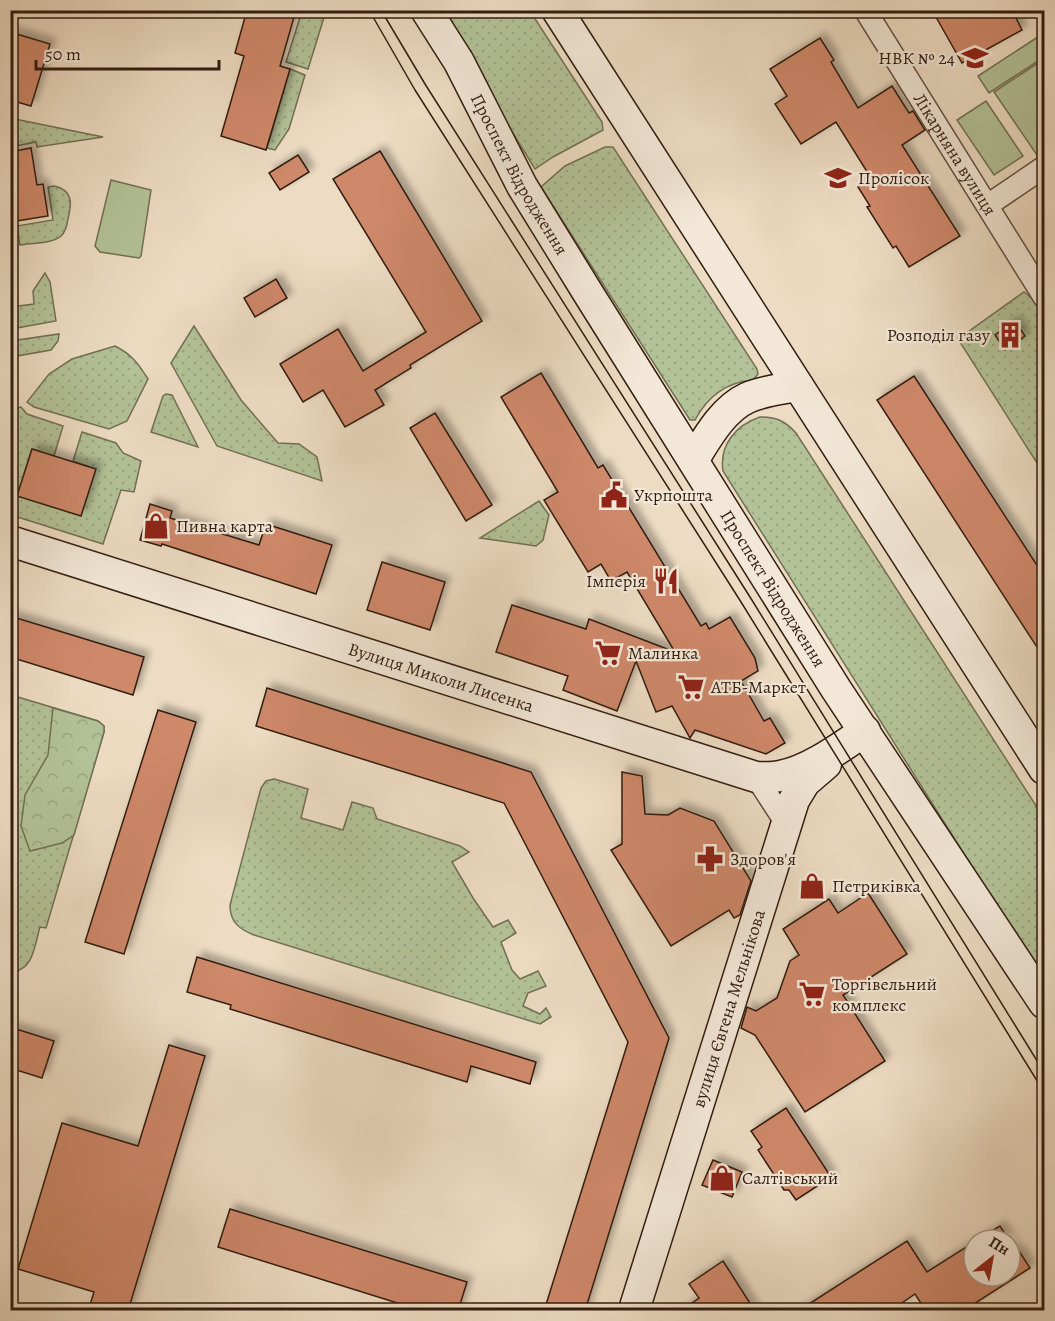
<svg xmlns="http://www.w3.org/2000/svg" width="1055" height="1321" viewBox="0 0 1055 1321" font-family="Alegreya,serif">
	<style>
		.grass { fill: url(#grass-dots); stroke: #727054; stroke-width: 1.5 }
		.forest { fill: url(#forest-crowns); stroke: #727054; stroke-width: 1.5 }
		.park { fill: #b3c298; stroke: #727054; stroke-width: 1.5 }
		.building { fill: #ce886a; stroke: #321d11; stroke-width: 1.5; filter: url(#shadow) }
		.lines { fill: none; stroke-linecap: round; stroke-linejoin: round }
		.street-casing { stroke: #614d3e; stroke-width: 24 }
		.secondary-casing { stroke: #321d11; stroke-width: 33 }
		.street { stroke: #f3e8d8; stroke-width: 21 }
		.secondary { stroke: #f3e8d8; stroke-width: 30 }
		.tram { stroke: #321d11; stroke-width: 1.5 }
		.labels { text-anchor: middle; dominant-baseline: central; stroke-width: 4.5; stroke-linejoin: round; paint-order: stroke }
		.poi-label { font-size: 18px; fill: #321d11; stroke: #f3e8d8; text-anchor: start }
		.street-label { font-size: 18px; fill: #321d11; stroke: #f3e8d8 }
	</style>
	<defs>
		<pattern id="grass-dots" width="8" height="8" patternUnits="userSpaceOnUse" patternTransform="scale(1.5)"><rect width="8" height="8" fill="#b3c298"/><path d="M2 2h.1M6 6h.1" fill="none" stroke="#9aa682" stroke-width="1.8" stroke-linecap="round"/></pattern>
		<pattern id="forest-crowns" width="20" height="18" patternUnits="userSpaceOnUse" patternTransform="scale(1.5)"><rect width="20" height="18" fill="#b3c298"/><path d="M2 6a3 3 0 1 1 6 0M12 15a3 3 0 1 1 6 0" fill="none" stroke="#9aa682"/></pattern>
		<filter id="shadow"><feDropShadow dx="5.5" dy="-5.5" stdDeviation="3" flood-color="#0004"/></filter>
	</defs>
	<rect width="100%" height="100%" fill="#eddcc3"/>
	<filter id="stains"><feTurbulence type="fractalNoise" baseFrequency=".00333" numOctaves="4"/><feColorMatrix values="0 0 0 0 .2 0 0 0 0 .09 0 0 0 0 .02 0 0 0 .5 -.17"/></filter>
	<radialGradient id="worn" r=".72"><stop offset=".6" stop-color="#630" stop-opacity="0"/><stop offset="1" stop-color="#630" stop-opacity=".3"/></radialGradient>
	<g class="grass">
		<polygon points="302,11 326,11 308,69 286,62"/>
		<polygon points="438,11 530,11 602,122 603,130 553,157 535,169"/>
		<polygon points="290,69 305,75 289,129 275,150 267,148"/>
		<polygon points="10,118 103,137 37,147 36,142 11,147"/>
		<path d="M605 147H613L757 369 758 374 753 380C726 382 708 396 695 420H690L541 187 565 166Z"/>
		<path d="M54 186C73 190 72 203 68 219 67 225 66 232 61 236 52 244 31 243 20 245L17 226 53 220 48 187Z"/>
		<polygon points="45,273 50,282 56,321 11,329 11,307 34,304 33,291"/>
		<polygon points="1024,292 1039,303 1044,312 1044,474 958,339"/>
		<polygon points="194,326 241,400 278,443 299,444 317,457 322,481 217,446 171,363"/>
		<polygon points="59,334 58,341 51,350 11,357 11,341"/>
		<path d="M115 346C131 354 138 363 148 379L127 421 109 429 34 407 27 402 49 374 72 359Z"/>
		<polygon points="166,394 172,395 198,447 151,432 163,396"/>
		<polygon points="21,407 27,414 63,426 54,456 32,449 17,496 95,469 73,461 82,432 116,443 123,453 141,461 134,492 121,490 103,544 11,515 10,409"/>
		<path d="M760 417C777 417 785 421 796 433L1044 818V974L1039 973 723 471C719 445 736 425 760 417Z"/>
		<polygon points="539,501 549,515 543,540 536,546 480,538"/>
		<path d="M11 695 98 721 104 726V732L46 928 40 927C34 947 34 969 11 973Z"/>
		<path d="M274 779 308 789 301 818 343 830 352 802 373 808 377 819 460 846 469 852 452 862 473 898 493 927 508 920 516 933 501 942 512 970 520 979 538 971 546 986 528 993 523 1006 540 1014 546 1008 551 1017 540 1024 254 935C239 929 230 922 230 905L261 788 266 781Z"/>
	</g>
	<polygon class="forest" points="53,708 98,721 104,726 104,732 74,835 62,843 30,851 21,826 25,795 48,755"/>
	<g class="park">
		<polygon points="1044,33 1044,57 989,93 978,76"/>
		<polygon points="1044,59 1044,155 1039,158 994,92"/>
		<polygon points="986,101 1023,156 994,175 957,120"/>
		<polygon points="111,180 151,190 141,256 139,258 100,252 95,246"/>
	</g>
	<g class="building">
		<polygon points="247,10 296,10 280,66 290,69 266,150 221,136 244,56 235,53"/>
		<polygon points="932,10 1012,10 1022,30 962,63"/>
		<polygon points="10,32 50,44 31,106 10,100"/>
		<polygon points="820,38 834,60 831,62 858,108 892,86 909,113 913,111 925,130 902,145 960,236 909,267 896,246 893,248 867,207 870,206 858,187 871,178 836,122 801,144 775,104 787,96 770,69"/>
		<polygon points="31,148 37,185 43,184 48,216 10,222 10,152"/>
		<polygon points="380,151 482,321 410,365 411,368 375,390 384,405 345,427 323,390 303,402 280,364 338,329 363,371 426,332 333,179"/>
		<polygon points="298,155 309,172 280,190 269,173"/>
		<polygon points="276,279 287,298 255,317 244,298"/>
		<polygon points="1015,321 1025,336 1005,350 995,335"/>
		<polygon points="541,373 598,468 603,465 701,626 706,623 709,629 730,617 755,658 758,671 741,681 764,721 770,718 785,743 766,754 695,730 690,738 672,706 656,712 636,661 617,711 563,690 568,676 496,652 512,605 586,629 589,619 675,652 627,572 611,581 601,564 588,572 544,500 558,492 501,397"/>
		<polygon points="914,376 1044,576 1044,658 877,400"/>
		<polygon points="435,413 492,505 466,521 410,428"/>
		<polygon points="32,449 96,469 81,516 17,496"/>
		<polygon points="150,504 172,511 170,518 259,545 266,524 332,545 316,594 162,544 161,546 140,540"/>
		<polygon points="382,562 445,582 430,630 367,610"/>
		<polygon points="10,616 144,657 133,695 10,657"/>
		<polygon points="267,688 531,772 669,1038 585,1311 544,1311 628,1042 504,803 256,726"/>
		<polygon points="158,710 196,722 124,954 85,942"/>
		<polygon points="622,772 642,776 645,814 668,815 680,808 714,821 751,881 740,915 734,918 729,910 671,946 611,850 622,844"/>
		<polygon points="868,893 907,954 843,995 885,1061 805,1112 755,1035 741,1028 747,1007 756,1011 777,998 790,961 799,955 783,929 829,899 838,913"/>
		<polygon points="197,957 536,1062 530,1084 471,1066 467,1082 230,1009 231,1005 187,992"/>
		<polygon points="10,1027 54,1041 42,1078 10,1068"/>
		<polygon points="169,1045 205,1056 128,1311 88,1311 94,1292 18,1269 62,1123 138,1146"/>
		<polygon points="786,1108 831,1177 796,1200 789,1190 784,1190 758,1150 762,1147 751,1131"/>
		<polygon points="713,1160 742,1172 732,1197 702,1185"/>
		<polygon points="230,1209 467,1282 458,1311 423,1311 218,1247"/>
		<polygon points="1000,1226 1009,1240 977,1240"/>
		<polygon points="907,1241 927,1272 974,1242 974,1276 1010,1276 1010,1242 1017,1253 1019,1251 1030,1268 963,1311 926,1311 915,1294 890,1311 798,1311"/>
		<polygon points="723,1261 755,1311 681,1311 699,1298 689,1284"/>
	</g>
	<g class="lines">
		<g class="street-casing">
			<g id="street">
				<path id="s1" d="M865 10 1044 297"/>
				<polyline points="988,205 1044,167"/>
				<polyline points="756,777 786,823"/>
			</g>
		</g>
		<g class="secondary-casing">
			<g id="secondary">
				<path id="s2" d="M426 10 459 62 522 186 588 293 836 689 1044 1003"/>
				<polyline points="557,10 1044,769"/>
				<path d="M694 459C707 438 723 409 747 398 763 391 781 389 798 386"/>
				<path id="s3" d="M10 541 756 777C764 777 772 778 780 776 809 771 841 747 865 731"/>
				<path id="s4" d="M634 1310 794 800 805 782 826 764"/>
			</g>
		</g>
		<use href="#street" class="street"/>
		<use href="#secondary" class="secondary"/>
		<g class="tram">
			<polyline points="369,10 415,90 741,602 1044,1092"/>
			<polyline points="381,10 425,84 750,597 1044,1072"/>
		</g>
	</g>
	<defs>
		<g id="school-bare" transform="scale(2.07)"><path d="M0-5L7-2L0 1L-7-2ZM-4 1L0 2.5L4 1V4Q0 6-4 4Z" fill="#8f2418" stroke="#f3e8d8" stroke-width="2.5" paint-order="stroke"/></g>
		<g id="building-bare" transform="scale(2.07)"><path d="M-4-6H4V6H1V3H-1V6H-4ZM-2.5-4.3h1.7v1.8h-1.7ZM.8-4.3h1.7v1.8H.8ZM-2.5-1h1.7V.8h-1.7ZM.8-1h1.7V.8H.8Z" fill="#8f2418" stroke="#f3e8d8" stroke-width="2.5" paint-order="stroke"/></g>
		<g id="civic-bare" transform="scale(2.07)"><path d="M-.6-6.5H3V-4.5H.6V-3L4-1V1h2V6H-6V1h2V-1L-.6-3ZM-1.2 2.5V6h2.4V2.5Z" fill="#8f2418" stroke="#f3e8d8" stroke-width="2.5" paint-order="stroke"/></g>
		<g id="shop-bare" transform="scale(2.07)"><path d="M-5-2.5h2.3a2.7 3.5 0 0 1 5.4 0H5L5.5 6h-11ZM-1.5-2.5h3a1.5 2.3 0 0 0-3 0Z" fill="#8f2418" stroke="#f3e8d8" stroke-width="2.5" paint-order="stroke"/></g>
		<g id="restaurant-bare" transform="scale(2.07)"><path d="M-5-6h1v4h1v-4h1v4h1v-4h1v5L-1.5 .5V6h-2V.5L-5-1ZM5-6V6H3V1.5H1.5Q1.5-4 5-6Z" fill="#8f2418" stroke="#f3e8d8" stroke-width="2.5" paint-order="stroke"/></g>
		<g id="supermarket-bare" transform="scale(2.07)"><path d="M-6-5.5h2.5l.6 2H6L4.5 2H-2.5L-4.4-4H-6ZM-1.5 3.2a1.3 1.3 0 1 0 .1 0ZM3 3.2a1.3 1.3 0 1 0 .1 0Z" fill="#8f2418" stroke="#f3e8d8" stroke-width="2.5" paint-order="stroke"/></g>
		<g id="pharmacy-bare" transform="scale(2.07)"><path d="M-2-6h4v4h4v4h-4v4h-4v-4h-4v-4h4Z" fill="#8f2418" stroke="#f3e8d8" stroke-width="2.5" paint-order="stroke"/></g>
	</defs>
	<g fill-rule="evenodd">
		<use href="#school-bare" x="975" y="58"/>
		<use href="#school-bare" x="838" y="178"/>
		<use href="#building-bare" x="1010" y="335"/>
		<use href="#civic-bare" x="614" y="495"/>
		<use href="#shop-bare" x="156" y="526"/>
		<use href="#restaurant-bare" x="666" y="581"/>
		<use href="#supermarket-bare" x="608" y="653"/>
		<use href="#supermarket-bare" x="691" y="687"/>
		<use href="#pharmacy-bare" x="710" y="859"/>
		<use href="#shop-bare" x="812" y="886"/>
		<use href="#supermarket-bare" x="812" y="994"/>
		<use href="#shop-bare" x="722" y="1178"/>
	</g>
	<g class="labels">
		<g class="poi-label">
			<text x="955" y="58" text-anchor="end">НВК № 24</text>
			<text x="858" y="178">Пролісок</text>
			<text x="990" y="335" text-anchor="end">Розподіл газу</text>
			<text x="634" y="495">Укрпошта</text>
			<text x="176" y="526">Пивна карта</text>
			<text x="646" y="581" text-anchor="end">Імперія</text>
			<text x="628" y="653">Малинка</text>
			<text x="711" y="687">АТБ-Маркет</text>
			<text x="730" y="859">Здоров'я</text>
			<text x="832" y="886">Петриківка</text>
			<text x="832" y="984">Торгівельний<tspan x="832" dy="21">комплекс</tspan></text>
			<text x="742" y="1178">Салтівський</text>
		</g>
		<g class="street-label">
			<text stroke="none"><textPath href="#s1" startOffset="170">Лікарняна вулиця</textPath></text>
			<text stroke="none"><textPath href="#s2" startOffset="189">Проспект Відродження</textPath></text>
			<text stroke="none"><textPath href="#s2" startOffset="675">Проспект Відродження</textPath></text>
			<text stroke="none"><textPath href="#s3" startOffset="452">Вулиця Миколи Лисенка</textPath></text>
			<text stroke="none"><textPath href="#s4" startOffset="316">вулиця Євгена Мельнікова</textPath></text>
		</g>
	</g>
	<rect width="1055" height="1321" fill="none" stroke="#eddcc3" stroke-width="36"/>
	<rect x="12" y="12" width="1031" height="1297" fill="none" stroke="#321d11" stroke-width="3"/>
	<rect x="18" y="18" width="1019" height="1285" fill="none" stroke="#321d11" stroke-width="1.5"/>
	<g transform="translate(992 1258) rotate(31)"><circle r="28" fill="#f3e8d8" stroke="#a69788" stroke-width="1.5"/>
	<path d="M0-4.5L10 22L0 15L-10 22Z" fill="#8f2418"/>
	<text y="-9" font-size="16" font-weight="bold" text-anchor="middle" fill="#321d11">Пн</text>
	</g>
	<path d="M36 60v9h183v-9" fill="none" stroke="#321d11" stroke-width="3"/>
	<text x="45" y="60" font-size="18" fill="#321d11" stroke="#f3e8d8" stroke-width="4.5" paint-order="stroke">50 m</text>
	<rect width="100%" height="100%" filter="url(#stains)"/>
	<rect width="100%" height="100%" fill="url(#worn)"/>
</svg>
